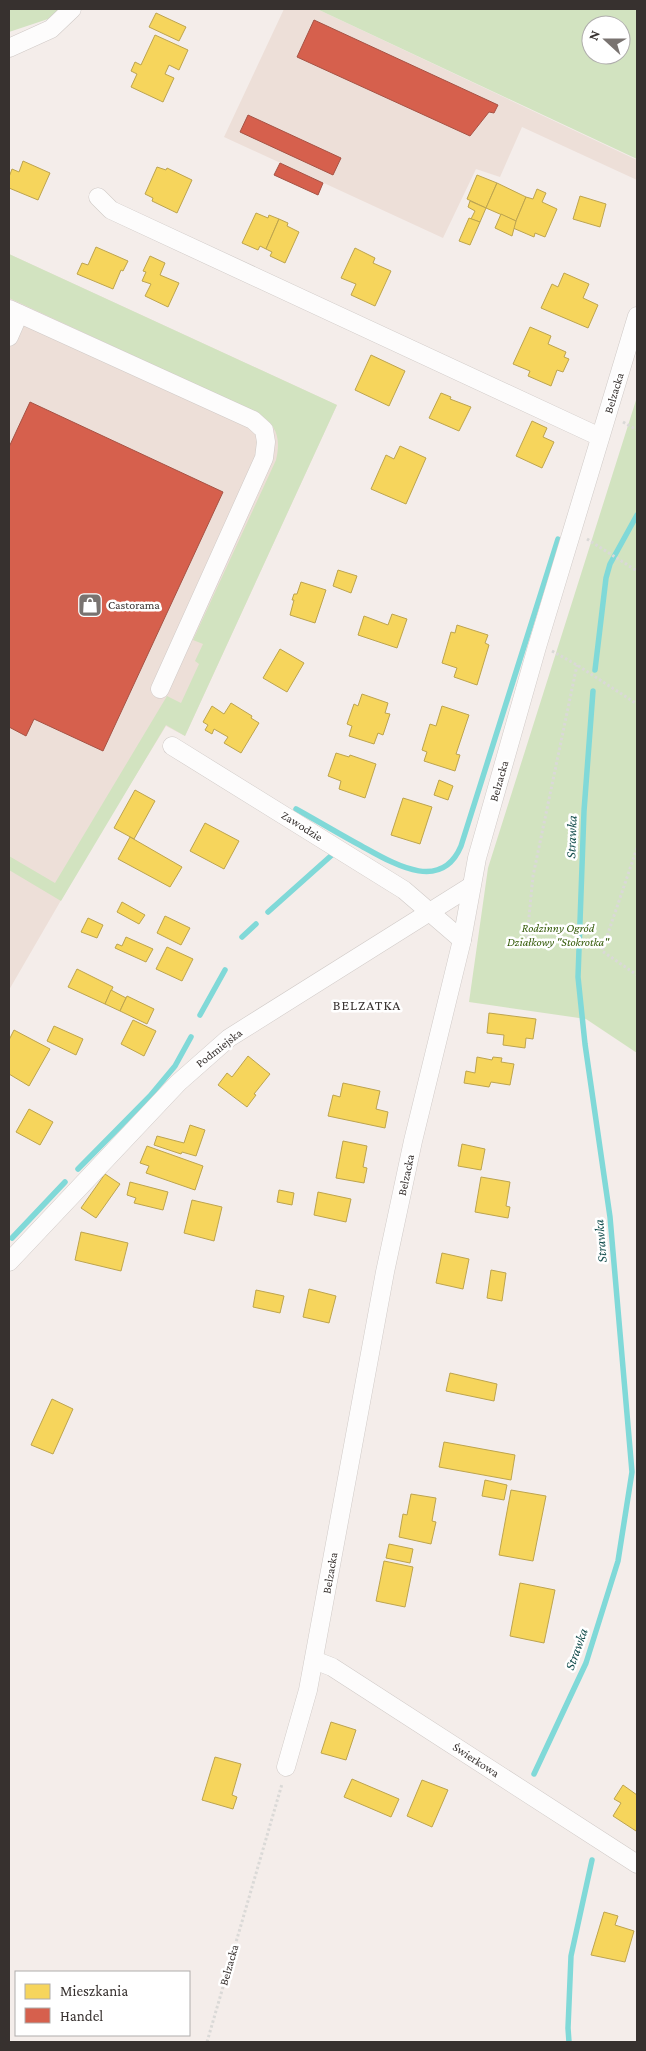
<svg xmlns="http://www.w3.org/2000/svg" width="646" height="2051" viewBox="0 0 646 2051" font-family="'Crimson Pro',serif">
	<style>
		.built { fill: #eddfd8 }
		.green { fill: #d2e3c0; fill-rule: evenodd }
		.homes { fill: #f6d55c; stroke: #bda44e }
		.shops { fill: #d6604d; stroke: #a65244 }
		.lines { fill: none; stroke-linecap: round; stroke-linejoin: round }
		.stream { stroke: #80d9d8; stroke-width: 5.5 }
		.minor-casing { stroke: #d0cac7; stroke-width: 19 }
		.path { stroke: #dad9d7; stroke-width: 3; stroke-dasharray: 2.5 2.5; stroke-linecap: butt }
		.minor { stroke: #fdfcfc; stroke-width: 18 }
		.labels { text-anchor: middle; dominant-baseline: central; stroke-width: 5; stroke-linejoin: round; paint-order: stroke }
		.street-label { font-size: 12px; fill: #37312f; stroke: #fff }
		.poi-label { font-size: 12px; fill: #37312f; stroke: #fff; text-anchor: start }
		.park-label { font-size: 12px; font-style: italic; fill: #355b0a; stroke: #fff }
		.water-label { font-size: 14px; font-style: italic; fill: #195151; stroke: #fff }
		.neighbourhood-label { font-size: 14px; letter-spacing: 1px; fill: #37312f; stroke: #fff }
	</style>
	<rect width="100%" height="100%" fill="#f4edea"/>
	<g class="built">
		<polygon points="284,9 317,9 637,160 637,180 522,127 500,177 476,169 443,238 224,137"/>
		<polygon points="9,254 337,405 185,736 166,726 93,845 9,990"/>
	</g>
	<g class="green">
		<polygon points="9,9 60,9 48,19 9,32"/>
		<path d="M317 9H637V159ZM591 25H621V55H591Z"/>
		<path d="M9 254 337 405 185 736 166 725 61 901 9 870V856L55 883 167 696 181 703 199 664 195 661 203 644 193 640 276 460C281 439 277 425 259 414L9 298Z"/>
		<polygon points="637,397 637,1053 586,1019 469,1002 488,868"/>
	</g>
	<g class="homes">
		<polygon points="156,13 186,27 179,41 149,27"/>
		<polygon points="155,35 188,50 179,70 169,65 165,74 174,78 163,102 131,87 137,74 131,71 135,62 141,65"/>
		<polygon points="23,161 50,173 38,200 9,188 9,177 12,169 19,172"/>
		<polygon points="157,167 166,170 167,168 192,180 177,213 152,201 153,198 145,194"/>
		<polygon points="477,175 497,183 486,208 467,199"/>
		<polygon points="497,183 526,197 516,221 486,208"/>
		<polygon points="537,189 546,193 542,202 557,209 545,237 535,233 534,237 513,228 526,197 533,199"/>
		<polygon points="580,196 606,204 600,227 573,219"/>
		<polygon points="470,201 486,208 480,222 471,219 475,211 468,207"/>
		<polygon points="256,213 268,218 269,215 279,219 266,249 260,246 258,250 242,243"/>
		<polygon points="501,214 516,221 512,236 495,228"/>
		<polygon points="469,218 480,222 470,245 459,241"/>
		<polygon points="279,219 288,223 287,226 299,232 285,263 270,256 272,252 266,249"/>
		<polygon points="96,247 128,261 123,271 121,270 113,289 77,274 82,263 88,265"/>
		<polygon points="355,248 375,258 373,263 391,271 375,306 351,295 356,284 341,278"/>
		<polygon points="150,256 165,263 160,275 179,283 168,307 145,296 151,284 142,281 146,272 143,271"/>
		<polygon points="564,273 589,284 583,298 598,305 588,328 541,308 552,284 558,287"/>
		<polygon points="530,327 551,336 548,344 566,352 564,357 569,359 563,372 557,370 551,386 528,376 530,371 513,364"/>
		<polygon points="371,355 405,371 389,406 355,390"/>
		<polygon points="441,393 451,397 450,399 471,407 459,431 429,418"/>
		<polygon points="532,421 547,428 543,437 554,442 542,468 516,456"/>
		<polygon points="400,446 426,458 406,504 371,489 386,455 394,459"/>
		<polygon points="338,570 357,576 351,593 333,586"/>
		<polygon points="301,582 326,590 315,623 290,615 294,600 292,600 294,594 297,594"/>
		<polygon points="392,614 407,619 397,648 358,635 364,616 388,625"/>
		<polygon points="457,625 488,635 485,643 489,645 477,685 454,677 457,668 442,663 451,632 455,633"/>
		<polygon points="280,649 304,663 287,692 263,678"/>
		<polygon points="362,694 388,703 385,713 390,714 383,735 378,733 374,744 349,736 352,726 347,724 354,704 358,706"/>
		<polygon points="231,703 252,716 251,718 259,723 241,753 224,743 228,737 214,729 212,734 205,730 208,725 203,722 212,706 224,714"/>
		<polygon points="442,706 469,715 456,754 460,755 455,771 424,761 427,752 422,750 430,724 436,726"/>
		<polygon points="336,753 349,757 350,755 376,764 365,798 339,789 341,781 328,776"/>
		<polygon points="439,780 453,786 448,800 434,795"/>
		<polygon points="135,790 155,801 134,839 114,828"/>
		<polygon points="403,798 432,807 420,844 391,835"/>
		<polygon points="205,823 239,841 224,869 190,851"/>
		<polygon points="130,837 182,867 170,887 118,859"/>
		<polygon points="122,902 145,915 139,924 117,912"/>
		<polygon points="165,916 190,928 181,945 157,933"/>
		<polygon points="88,918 103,925 97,938 81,932"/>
		<polygon points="126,937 153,949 146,962 115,948 117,944 122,946"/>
		<polygon points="167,947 193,959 182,981 156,969"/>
		<polygon points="77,969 113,987 105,1004 68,987"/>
		<polygon points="111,990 126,998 120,1011 105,1004"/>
		<polygon points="127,996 154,1009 147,1024 120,1011"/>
		<polygon points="489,1013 536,1019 533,1039 526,1038 525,1048 503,1045 504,1035 487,1033"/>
		<polygon points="133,1020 156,1031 144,1056 121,1044"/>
		<polygon points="54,1026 83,1039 76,1055 47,1041"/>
		<polygon points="14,1030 50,1049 29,1086 9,1074 9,1040"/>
		<polygon points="248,1056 270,1074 254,1094 256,1095 247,1107 218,1085 227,1073 232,1077"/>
		<polygon points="477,1057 492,1060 493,1057 502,1058 501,1062 514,1064 510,1085 491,1082 489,1087 464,1083 466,1071 475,1073"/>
		<polygon points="343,1083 380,1091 376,1109 388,1112 385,1128 328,1116 333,1095 340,1097"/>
		<polygon points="29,1109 53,1122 40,1145 16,1132"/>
		<polygon points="190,1125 205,1130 196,1156 182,1152 181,1154 154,1145 157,1136 184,1143"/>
		<polygon points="343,1141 367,1146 363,1167 367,1168 364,1183 336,1178"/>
		<polygon points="462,1144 485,1149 481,1170 458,1166"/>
		<polygon points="147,1146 203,1166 195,1190 146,1173 149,1166 140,1163"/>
		<polygon points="105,1174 120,1184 96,1218 81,1208"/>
		<polygon points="481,1177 510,1182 506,1206 510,1207 508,1218 475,1212"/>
		<polygon points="130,1182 168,1192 163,1210 134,1203 136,1198 127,1195"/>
		<polygon points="279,1190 294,1193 292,1205 277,1202"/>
		<polygon points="318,1192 351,1199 346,1222 314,1215"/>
		<polygon points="192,1200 222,1207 214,1241 184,1233"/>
		<polygon points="81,1232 128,1243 121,1271 75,1260"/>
		<polygon points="442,1253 469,1259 463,1289 436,1283"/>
		<polygon points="491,1270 506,1273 502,1301 487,1298"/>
		<polygon points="309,1289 336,1296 329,1323 303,1317"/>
		<polygon points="256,1290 284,1296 280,1313 253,1307"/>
		<polygon points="450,1373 497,1384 494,1401 446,1391"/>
		<polygon points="52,1399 73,1409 53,1454 31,1445"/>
		<polygon points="444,1442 515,1455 511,1480 439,1467"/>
		<polygon points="485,1480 507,1485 504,1500 482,1496"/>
		<polygon points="511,1490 546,1496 533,1561 499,1555"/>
		<polygon points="411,1494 436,1498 432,1521 436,1522 431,1544 399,1537 403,1514 407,1515"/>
		<polygon points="389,1544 413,1549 410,1563 386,1558"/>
		<polygon points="384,1561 413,1567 405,1607 376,1601"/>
		<polygon points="520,1583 555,1590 544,1643 510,1636"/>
		<polygon points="331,1722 356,1730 346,1760 321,1753"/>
		<polygon points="215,1757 241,1764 232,1795 237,1797 233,1809 202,1800"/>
		<polygon points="352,1779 399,1799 391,1817 344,1797"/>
		<polygon points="422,1780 448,1790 432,1827 407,1816"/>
		<polygon points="623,1785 637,1795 637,1828 636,1831 613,1816 621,1803 614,1799"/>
		<polygon points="604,1912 618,1916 615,1925 634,1931 625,1962 591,1955"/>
	</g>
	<g class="shops">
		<polygon points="314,20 498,105 494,113 489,112 470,136 297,57"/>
		<polygon points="248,115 341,158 333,175 240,132"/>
		<polygon points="280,163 323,183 318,195 274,175"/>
		<polygon points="30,402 223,492 103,751 34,719 26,736 9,727 9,447"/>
	</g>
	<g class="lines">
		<g class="stream">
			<polyline points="595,670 606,578 610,564 637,515"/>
			<path d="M296 809C316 820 336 832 356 843 388 860 440 896 461 846L558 539"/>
			<polyline points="268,912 333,854"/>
			<polyline points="242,937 256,924"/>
			<polyline points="200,1015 225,970"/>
			<polyline points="78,1169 150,1096 175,1066 191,1037"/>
			<polyline points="12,1238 65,1182"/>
			<polyline points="534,1774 586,1663 618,1561 632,1472 610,1217 585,1044 578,977 584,811 593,691"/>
			<polyline points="569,2042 568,2028 571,1956 592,1860"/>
		</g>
		<g class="minor-casing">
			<g id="minor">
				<polyline points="9,48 51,29 72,9"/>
				<polyline points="98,197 111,210 600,437"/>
				<polyline points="9,309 253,420 264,430 266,442 264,458 160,689"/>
				<polyline points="9,337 19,314"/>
				<polyline points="172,746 404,890 462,940"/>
				<polyline points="9,1262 178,1083 229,1038 471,886"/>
				<polyline points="314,1660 332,1667 637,1864"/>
				<polyline points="286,1767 308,1690 385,1272 413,1141 462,940 477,858 537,647 637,316"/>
			</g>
		</g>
		<g class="path">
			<polyline points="623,422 637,430"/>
			<polyline points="587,539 637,571"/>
			<polyline points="552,651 577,665 637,704"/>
			<polyline points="637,848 602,951 637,975"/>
			<polyline points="527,937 533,876 577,665"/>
			<polyline points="207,2042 282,1784"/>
		</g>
		<use href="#minor" class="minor"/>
	</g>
	<defs>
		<g id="shop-square" transform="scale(1.25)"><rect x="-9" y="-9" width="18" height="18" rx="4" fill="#797370" stroke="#fff"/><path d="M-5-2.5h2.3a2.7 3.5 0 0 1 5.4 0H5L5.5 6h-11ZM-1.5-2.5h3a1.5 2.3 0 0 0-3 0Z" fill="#fff"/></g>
	</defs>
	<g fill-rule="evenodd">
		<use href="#shop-square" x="90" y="605"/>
	</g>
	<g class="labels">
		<g class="street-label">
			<text transform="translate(614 393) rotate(-73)">Belzacka</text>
			<text transform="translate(499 781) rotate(-74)">Belzacka</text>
			<text transform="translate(302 826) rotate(32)">Zawodzie</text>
			<text transform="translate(219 1048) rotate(-38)">Podmiejska</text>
			<text transform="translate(406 1175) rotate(-78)">Belzacka</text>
			<text transform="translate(330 1573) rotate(-80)">Belzacka</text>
			<text transform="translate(476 1760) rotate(33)">Świerkowa</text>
			<text transform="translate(229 1965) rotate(-74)">Belzacka</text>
		</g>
		<g class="poi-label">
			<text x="108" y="605">Castorama</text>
		</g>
		<g class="park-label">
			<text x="558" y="928">Rodzinny Ogród<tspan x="558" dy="14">Działkowy "Stokrotka"</tspan></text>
		</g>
		<g class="water-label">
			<text transform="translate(571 837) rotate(-88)">Strawka</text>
			<text transform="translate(600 1241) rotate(-95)">Strawka</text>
			<text transform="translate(576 1649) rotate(-70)">Strawka</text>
		</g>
		<g class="neighbourhood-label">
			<text x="367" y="1005">BELZATKA</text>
		</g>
	</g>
	<rect width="646" height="2051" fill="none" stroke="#37312f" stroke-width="20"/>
	<rect x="15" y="1971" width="175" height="65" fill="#ffffff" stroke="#afadac"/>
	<rect x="25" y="1984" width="25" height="15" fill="#f6d55c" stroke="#afadac"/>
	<text x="60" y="1996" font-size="15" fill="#37312f">Mieszkania</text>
	<rect x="25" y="2008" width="25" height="15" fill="#d6604d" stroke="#afadac"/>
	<text x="60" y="2021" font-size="15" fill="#37312f">Handel</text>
	<g transform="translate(606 40) rotate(291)"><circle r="24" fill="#ffffff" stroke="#afadac"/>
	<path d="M0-4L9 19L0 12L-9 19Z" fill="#797370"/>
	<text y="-8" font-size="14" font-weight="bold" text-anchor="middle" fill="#37312f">N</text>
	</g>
</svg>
